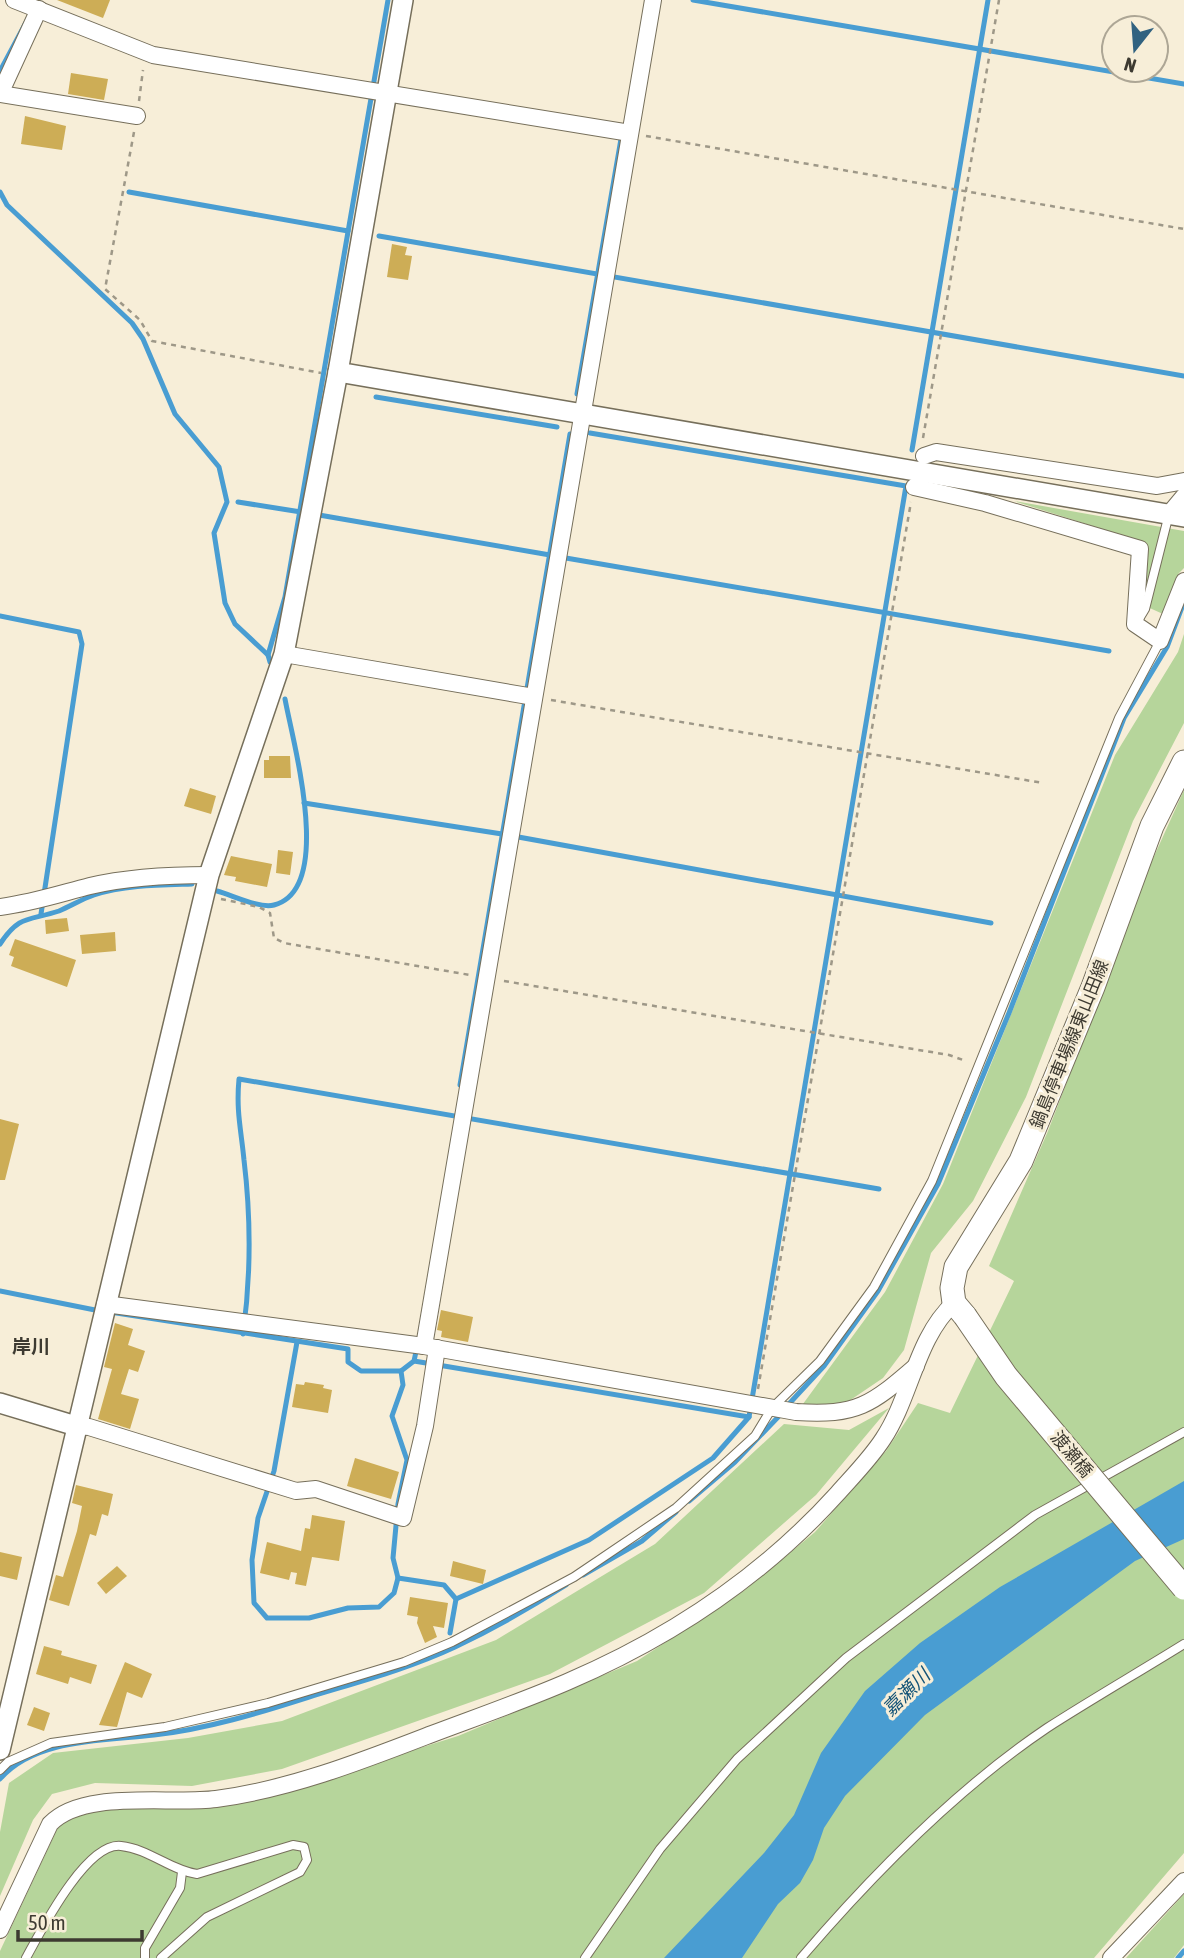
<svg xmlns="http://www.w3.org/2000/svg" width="1184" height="1958" viewBox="0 0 1184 1958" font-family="'Asap Condensed','Noto Sans JP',sans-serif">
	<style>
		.green { fill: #b6d59b }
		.water { fill: #499dd2 }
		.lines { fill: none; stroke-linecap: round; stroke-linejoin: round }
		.stream { stroke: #499dd2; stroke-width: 5 }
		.building { fill: #cdad56 }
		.service-casing { stroke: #766f5b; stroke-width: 10 }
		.minor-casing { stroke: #766f5b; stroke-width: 18 }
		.tertiary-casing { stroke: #766f5b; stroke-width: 22 }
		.secondary-casing { stroke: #766f5b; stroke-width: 25 }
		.path { stroke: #9e9888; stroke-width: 2.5; stroke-dasharray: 5 5; stroke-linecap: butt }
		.service { stroke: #fff; stroke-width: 8 }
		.minor { stroke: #fff; stroke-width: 16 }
		.tertiary { stroke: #fff; stroke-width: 19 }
		.secondary { stroke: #fff; stroke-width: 23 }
		.secondary-bridge-casing { stroke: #766f5b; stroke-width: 25; stroke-linecap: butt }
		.secondary-bridge { stroke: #fff; stroke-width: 23 }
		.labels { text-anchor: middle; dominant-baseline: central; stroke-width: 6; stroke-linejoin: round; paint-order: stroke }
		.street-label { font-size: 18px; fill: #3d3a31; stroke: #f7eed8 }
		.neighbourhood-label { font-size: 19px; font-weight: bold; fill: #3d3a31; stroke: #f7eed8 }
		.water-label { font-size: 19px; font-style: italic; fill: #135377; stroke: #f7eed8 }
	</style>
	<rect width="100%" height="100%" fill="#f7eed8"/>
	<g class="green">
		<polygon points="1014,501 1184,531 1184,568 1179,573 1163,614 1143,605 1143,542"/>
		<polygon points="1184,634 1184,723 1133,821 1026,1097 973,1201 931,1253 904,1350 883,1378 846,1403 800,1408 885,1292 943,1184 1115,755 1178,652"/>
		<polygon points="1184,790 1184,1853 1094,1958 0,1958 0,1951 61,1821 84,1810 276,1793 458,1736 637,1661 745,1590 815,1532 886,1451 918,1403 950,1413 1014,1281 989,1266 1048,1131 1151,863"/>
		<polygon points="889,1408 816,1495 704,1593 550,1674 282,1769 192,1786 95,1783 52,1794 33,1820 0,1896 0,1832 9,1783 53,1753 188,1738 282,1721 496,1640 655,1544 784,1424 849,1430"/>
		<polygon points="1184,1894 1184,1945 1174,1958 1126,1958"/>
	</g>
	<polygon class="water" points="1184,1481 1184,1539 1135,1561 925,1715 845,1796 824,1828 813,1860 800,1883 778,1904 742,1958 664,1958 764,1853 794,1815 821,1753 865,1691 920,1643 1000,1587"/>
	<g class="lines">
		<g class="stream">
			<polyline points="693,0 1184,84"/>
			<polyline points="0,71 38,0"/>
			<polyline points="0,192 7,205 132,323 143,339 175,414 219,467 227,502 214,533 225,603 235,624 268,655 270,662"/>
			<polyline points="129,192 348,231"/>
			<polyline points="379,236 1184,376"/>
			<polyline points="577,394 621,139"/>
			<polyline points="376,397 557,427"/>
			<polyline points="912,450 988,0"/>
			<polyline points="238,502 301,512"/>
			<polyline points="319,515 550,555"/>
			<polyline points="560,557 1109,651"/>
			<polyline points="0,616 79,632 82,644 41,914"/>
			<polyline points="268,655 285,597 388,0"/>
			<polyline points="304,803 502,834 991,923"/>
			<path d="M217 891C232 895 260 909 274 905 335 889 293 743 285 699"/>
			<path d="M0 944C20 914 29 921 59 911 71 906 82 899 94 895 124 885 161 885 192 884"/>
			<polyline points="460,1085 570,434"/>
			<polyline points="0,1291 100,1311"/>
			<polyline points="110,1312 348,1349 348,1362 361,1371 401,1371"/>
			<path d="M243 1334C251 1276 251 1218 244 1160 241 1129 236 1111 239 1079L879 1189"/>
			<polyline points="297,1342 274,1471 258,1518 252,1560 254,1603 267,1618 309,1618 348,1608 379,1607 394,1593 398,1578"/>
			<polyline points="417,1347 414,1361 401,1371 403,1385 392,1416 407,1460 398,1504 393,1558 398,1578 444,1585 456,1599 450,1633"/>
			<polyline points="414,1361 749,1417 906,486 590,433"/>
			<polyline points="787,1406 824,1366 878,1291 938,1184 1009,1013 1124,718 1167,647 1184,602"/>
			<polyline points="689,1501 735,1462 781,1414"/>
			<polyline points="583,1575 642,1541 676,1512"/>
			<polyline points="456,1599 589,1540 713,1458 749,1417"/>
			<path d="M0 1779C35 1738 105 1741 154 1735 207 1729 259 1713 309 1697 358 1682 408 1669 455 1647 493 1629 530 1608 566 1585"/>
			<polyline points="1178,1958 1184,1951"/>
		</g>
	</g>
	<g class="building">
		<polygon points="57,0 110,0 103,18"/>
		<polygon points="71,73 108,79 104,100 68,94"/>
		<polygon points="25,116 66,126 62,150 21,144"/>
		<polygon points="392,244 407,247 405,255 412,256 408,280 387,277"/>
		<polygon points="269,756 290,756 291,778 264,778 264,760 269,760"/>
		<polygon points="190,788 216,796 211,814 184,806"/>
		<polygon points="278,850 293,852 290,875 276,873"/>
		<polygon points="231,856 272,864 267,887 235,881 236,877 224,875"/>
		<polygon points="67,918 69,931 46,934 45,920"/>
		<polygon points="115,932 116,951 82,954 80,935"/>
		<polygon points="15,939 76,960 67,987 11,966 14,957 9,955"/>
		<polygon points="0,1119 19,1124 5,1180 0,1180"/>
		<polygon points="441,1310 473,1317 468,1342 441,1337 442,1331 437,1330"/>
		<polygon points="115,1323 133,1329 128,1345 145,1351 138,1372 129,1369 121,1394 139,1399 130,1429 98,1419 112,1369 104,1367"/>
		<polygon points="305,1382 324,1385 323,1388 332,1390 328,1413 292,1407 296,1384 304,1385"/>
		<polygon points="355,1458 399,1472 391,1499 347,1486"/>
		<polygon points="76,1485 113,1494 108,1516 102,1514 96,1536 90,1534 69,1606 49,1600 56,1575 63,1577 77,1531 82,1506 72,1503"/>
		<polygon points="312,1515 345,1521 339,1561 312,1557 306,1586 295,1584 297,1573 291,1572 289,1580 260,1573 267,1542 301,1551 305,1528 310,1529"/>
		<polygon points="0,1552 22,1557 17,1580 0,1576"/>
		<polygon points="453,1561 486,1570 483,1584 450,1576"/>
		<polygon points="117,1566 127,1576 106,1594 97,1583"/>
		<polygon points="410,1597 448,1603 444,1628 433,1626 437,1637 425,1643 417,1623 418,1617 407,1615"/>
		<polygon points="44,1646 62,1651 61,1655 97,1665 91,1684 70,1677 68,1684 36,1674"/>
		<polygon points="125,1662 152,1674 142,1698 127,1692 117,1727 99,1725"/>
		<polygon points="34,1707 50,1713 44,1731 27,1725"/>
	</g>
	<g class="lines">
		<g class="service-casing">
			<g id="service">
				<polyline points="1139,619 1145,609 1169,514"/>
				<polyline points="0,1770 8,1762 51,1743 165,1727 268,1703 404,1662 452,1642 574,1577 676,1508 755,1436 772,1408 820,1361 874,1287 932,1181 1119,718 1160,641"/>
				<path d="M26 1958C41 1931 86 1842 121 1846 149 1849 170 1870 197 1874L293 1845 304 1847 307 1860 300 1872 207 1917 161 1958"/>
				<polyline points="145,1958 145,1948 180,1888 182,1872"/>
				<polyline points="585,1958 660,1849 737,1759 846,1658 1035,1515 1184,1432"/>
				<path d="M801 1958C873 1874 955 1790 1047 1728 1092 1699 1139 1672 1184 1644"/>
			</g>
		</g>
		<g class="minor-casing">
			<g id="minor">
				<polyline points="14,0 153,55 630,133"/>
				<polyline points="0,94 137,116"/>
				<polyline points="0,94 39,9"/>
				<polyline points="924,456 936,452 1157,486 1184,481"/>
				<polyline points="914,487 985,503 1140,549 1135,624 1160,641 1184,581"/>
				<polyline points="1169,514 1184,496"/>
				<polyline points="284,654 534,697"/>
				<path d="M0 907C32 903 59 894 90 886 128 877 169 875 209 875"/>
				<path d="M105 1304 424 1346 796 1412C857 1416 871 1405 916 1366"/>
				<polyline points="424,1346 653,0"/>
				<polyline points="76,1426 89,1427 296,1491 316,1489 403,1518 425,1426 437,1348"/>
				<path d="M0 1930 50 1824C83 1789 169 1805 216 1799 291 1789 362 1761 432 1734 477 1717 523 1701 567 1682 670 1638 761 1578 837 1494 852 1477 870 1459 883 1439 911 1397 916 1338 954 1303"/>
				<polyline points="1111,1958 1184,1881"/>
			</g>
		</g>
		<g class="tertiary-casing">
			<g id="tertiary">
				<polyline points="403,0 338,372 1184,517"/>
				<polyline points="0,1403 76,1426"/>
				<polyline points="0,1750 209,875 284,654 338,372"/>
			</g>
		</g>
		<g class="secondary-casing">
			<polyline id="secondary" points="965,1316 954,1303 952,1288 956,1267 1021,1161 1093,987 1152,826 1184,762"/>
		</g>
		<g class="path">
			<polyline points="139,101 143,70"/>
			<polyline points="134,132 105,289 140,320 152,341 321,373"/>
			<polyline points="646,136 1184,229"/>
			<polyline points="923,438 999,0"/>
			<polyline points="551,700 1043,783"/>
			<polyline points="221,899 259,907 270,913 274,938 284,943 470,975"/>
			<polyline points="504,981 949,1055 966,1061"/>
			<polyline points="758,1389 911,502"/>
		</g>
		<use href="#service" class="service"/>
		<use href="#minor" class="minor"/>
		<use href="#tertiary" class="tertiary"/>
		<use href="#secondary" class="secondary"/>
		<g class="secondary-bridge-casing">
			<polyline id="secondary-bridge" points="965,1316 1006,1376 1184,1588"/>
		</g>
		<use href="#secondary-bridge" class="secondary-bridge"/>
	</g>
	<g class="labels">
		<g class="street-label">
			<text transform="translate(1069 1044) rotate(-68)">鍋島停車場線東山田線</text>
			<text transform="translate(1072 1454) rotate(50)">渡瀬橋</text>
		</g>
		<g class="neighbourhood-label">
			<text x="31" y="1346">岸川</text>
		</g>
		<g class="water-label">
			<text transform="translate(906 1692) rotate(-45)">嘉瀬川</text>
		</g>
	</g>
	<g transform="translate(1135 49) rotate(197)"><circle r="33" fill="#f7eed8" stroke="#ada695" stroke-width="2"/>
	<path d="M0-5L12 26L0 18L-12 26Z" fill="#316280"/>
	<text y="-10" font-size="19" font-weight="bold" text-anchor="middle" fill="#3d3a31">N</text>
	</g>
	<path d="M18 1930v10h124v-10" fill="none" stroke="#3d3a31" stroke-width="3.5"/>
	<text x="28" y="1930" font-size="21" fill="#3d3a31" stroke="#f7eed8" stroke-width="5" paint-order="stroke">50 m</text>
</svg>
